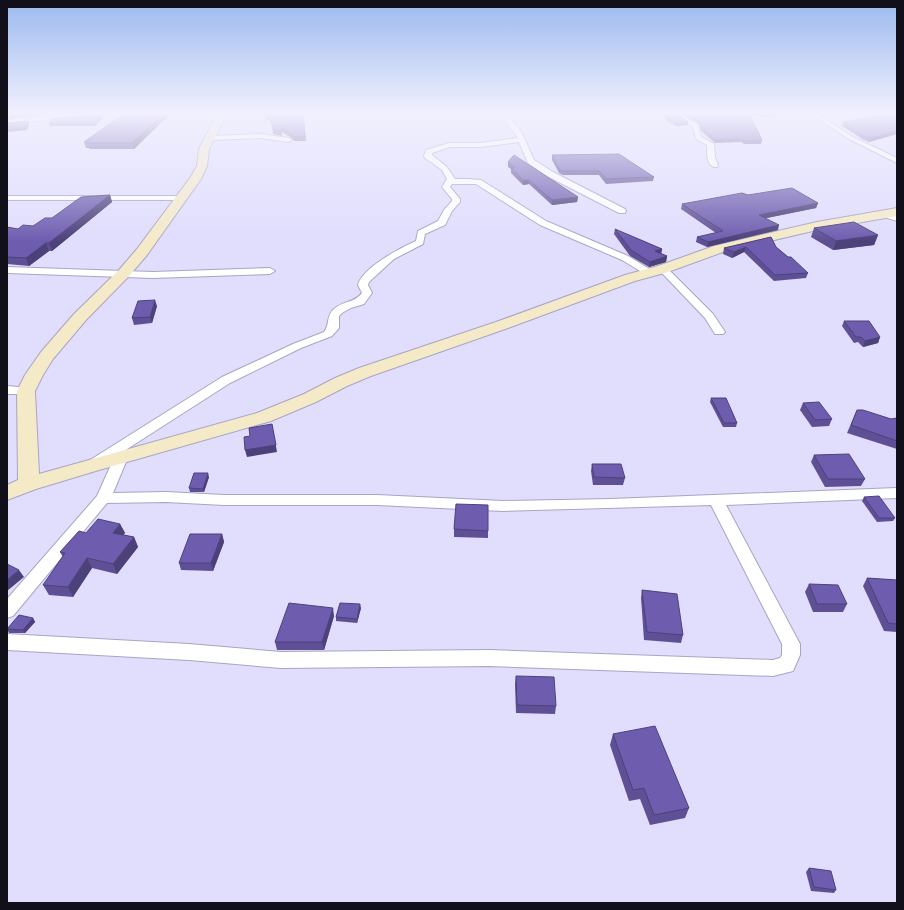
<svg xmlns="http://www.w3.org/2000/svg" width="904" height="910" viewBox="0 0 904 910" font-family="'IBM Plex Sans',sans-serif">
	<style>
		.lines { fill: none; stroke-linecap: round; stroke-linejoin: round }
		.street-casing { stroke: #a8a5c3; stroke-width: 2 }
		.secondary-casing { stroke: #a8a5c3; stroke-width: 2 }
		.street { fill: #fff; fill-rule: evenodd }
		.secondary { fill: #f4eac8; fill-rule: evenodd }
		.wall { fill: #5f5096 }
		.shaded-wall { fill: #4d417a }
		.building { fill: #6e5daf; stroke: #4d417a }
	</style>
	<rect width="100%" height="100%" fill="#e0ddfd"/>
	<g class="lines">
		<g class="street-casing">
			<g id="street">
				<polygon points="64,114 108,114 105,116 64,118 7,124 7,120"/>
				<path d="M501 114H507L522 133 534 160 553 172 625 209 626 211 625 213H619L547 176 528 163 519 142 481 147H450L432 153V155L447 167 455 179H469L481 180 546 221 628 256 651 270 653 272 651 274H645L622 260 540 225 476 184H452L450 187 460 199V202L452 211 445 225 425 234 423 244 394 259 369 282 368 285 372 293 364 304 351 308 342 313 339 316V328L332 336 301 348 230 383 121 453 126 454 128 457 113 493 166 492 224 495H377L503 501 611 499 897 488V498L726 505 800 644V655L793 671 773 676 490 666 281 668 189 660 7 650V634L189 644 281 652 490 650 773 660 780 658 782 655V644L711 505 503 511 377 505H224L166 502 107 503 13 616 7 618V599L97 496 114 458C105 463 97 471 87 468L85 465 87 462 222 377 293 344 324 332C330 325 326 315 334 309 344 300 353 304 362 293L358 285C362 268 400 248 416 241L418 231 438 221 444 210 452 201V199L442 187 447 179 442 170 425 158 424 156 426 150 449 143H481L518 138Z"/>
				<path d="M673 114H680L698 125 701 137 714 144 715 157 718 165 717 167H714C706 164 707 153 707 145L696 139 693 127Z"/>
				<polygon points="811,114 818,114 851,136 897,158 897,163 847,138"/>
				<polygon points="260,134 289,138 292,140 289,142 260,138 210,140 207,138 210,136"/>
				<polygon points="7,196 181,196 185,198 181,200 7,200"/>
				<polygon points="884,211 897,215 897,221 881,216 880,214"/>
				<polygon points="663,266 666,267 713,314 725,332 723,334 715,334 705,318 660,271 658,269 660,267"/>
				<polygon points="7,267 153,272 270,268 275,271 270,274 153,278 7,273"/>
				<polygon points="7,386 30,388 32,391 30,394 7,394"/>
			</g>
		</g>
		<g class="secondary-casing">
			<polygon id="secondary" points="217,114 227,114 209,149 207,166 201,179 147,255 129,276 86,320 53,359 43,375 35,391 39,474 257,413 304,394 335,378 359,368 496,322 625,275 658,266 714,246 817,222 897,208 897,216 817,230 723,252 668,272 635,281 508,328 371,376 347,386 316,402 271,421 99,470 36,489 7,500 7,485 18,480 17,391 25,375 41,352 74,314 119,270 137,249 190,178 197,166 199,149"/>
		</g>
		<use href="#street" class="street"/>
		<use href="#secondary" class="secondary"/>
	</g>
	<g class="wall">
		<polygon points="124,114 169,114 169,115 134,149 90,149 89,148 86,148 84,142"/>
		<polygon points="303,114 306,141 294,141 293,139 282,132 282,136 273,134 272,123 266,119 265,115"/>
		<rect x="427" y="114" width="41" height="1"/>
		<polygon points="662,114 676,114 688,122 688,125 676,126 668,122"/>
		<polygon points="682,114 780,114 780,115 766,117 750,115 762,140 761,144 744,144 741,142 715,143 701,131 699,124"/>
		<polygon points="897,115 897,134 869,142 864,140 842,126 843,122"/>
		<polygon points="102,118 95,126 50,126 49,124"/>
		<polygon points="552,155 654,177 653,181 606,184 599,175 563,175 559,173 552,160"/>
		<polygon points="508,162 578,197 577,202 552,205 529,184 523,185 511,173 511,169 508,167"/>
		<polygon points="110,195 112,202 52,251 49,251 29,266 7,264 7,227 18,229 33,226 52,218"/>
		<polygon points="748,195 818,203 816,208 766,218 778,230 707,247 696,242 697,237 716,233 681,209 682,204"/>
		<polygon points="814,228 878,235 874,245 833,250 811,237"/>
		<polygon points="615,229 662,249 661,254 667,256 666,262 649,267 630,256 614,234"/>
		<polygon points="771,237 776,247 808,273 806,278 774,281 744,252 732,258 723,254 724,248"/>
		<polygon points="157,306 152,323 134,325 132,318"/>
		<polygon points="844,321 880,337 878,343 863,347 858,342 854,343 842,326"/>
		<polygon points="711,398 737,423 736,427 723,427 710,402"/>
		<polygon points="803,403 832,419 829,426 812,427 800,410"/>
		<polygon points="857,410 891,419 897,418 897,449 847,433"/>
		<polygon points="814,455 865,479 861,486 825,487 811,462"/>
		<polygon points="592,464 625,478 623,485 593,485 591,471"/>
		<polygon points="209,477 204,492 190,492 189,488"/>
		<polygon points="864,497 895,518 893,521 877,522 862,501"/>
		<polygon points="488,505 488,538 454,537 454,529"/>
		<polygon points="120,524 125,533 123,535 134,537 138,547 117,574 92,568 73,597 49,595 43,585 63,557 60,552 86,533"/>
		<polygon points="222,534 224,542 213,571 181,570 179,563"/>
		<polygon points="867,578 897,580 897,632 884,631 863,586"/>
		<polygon points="809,584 847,604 843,612 813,612 805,592"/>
		<polygon points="642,590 683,635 681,643 644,640 641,598"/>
		<polygon points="361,608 357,623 336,621 336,617"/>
		<polygon points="334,616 324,650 277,650 275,642"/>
		<polygon points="33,618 35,622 25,633 9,633 7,629 7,628"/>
		<polygon points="516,676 556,706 555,714 516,713 515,684"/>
		<polygon points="613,734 689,808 685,818 650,825 640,799 629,801 610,745"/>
		<polygon points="809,868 836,890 834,893 811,891 806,872"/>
	</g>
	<g class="shaded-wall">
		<polygon points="31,114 31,116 10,118 9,116"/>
		<polygon points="163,114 169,114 169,115 134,149 132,143"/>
		<polygon points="767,114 780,114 780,115 766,117"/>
		<polygon points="102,115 102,118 95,126 95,124"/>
		<polygon points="28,121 29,123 27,130 7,132 7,129"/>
		<polygon points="688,122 688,125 676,126 676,123"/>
		<polygon points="897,131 897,134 869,142 871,138"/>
		<polygon points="523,180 529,180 529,184 523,185"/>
		<polygon points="110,195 112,202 52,251 49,243"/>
		<polygon points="578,197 577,202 552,205 552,200"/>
		<polygon points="818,203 816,208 757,220 759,215"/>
		<polygon points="779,225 778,230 707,247 708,242"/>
		<polygon points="878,235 874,245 833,250 836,241"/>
		<polygon points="46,243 49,251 29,266 26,258"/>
		<polygon points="746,247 744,252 732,258 734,252"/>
		<polygon points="662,249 661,254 655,251"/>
		<polygon points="667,256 666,262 649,267 650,262"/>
		<polygon points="155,300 157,306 152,323 150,317"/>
		<polygon points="880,337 878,343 863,347 865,341"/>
		<polygon points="272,424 277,452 247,457 245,450"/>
		<polygon points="208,473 209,477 204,492 203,489"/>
		<polygon points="120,524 125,533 117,543 113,533"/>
		<polygon points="222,534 224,542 213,571 211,563"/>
		<polygon points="134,537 138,547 117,574 113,564"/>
		<polygon points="87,558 92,568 73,597 68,587"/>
		<polygon points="19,570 24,577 7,591 7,580"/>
		<polygon points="360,604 361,608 357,623 357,619"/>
		<polygon points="333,608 334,616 324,650 322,642"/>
		<polygon points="33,618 35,622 25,633 23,630"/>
	</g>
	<g class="building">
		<polygon points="11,114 29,114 9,116"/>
		<polygon points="124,114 163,114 132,143 88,143 89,142 84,142"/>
		<polygon points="271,114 303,114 305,137 293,137 292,134 282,128 281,131 273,130 271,119 265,115"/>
		<polygon points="665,114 676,114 688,122 676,123 669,119"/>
		<polygon points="688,114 749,114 762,140 745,141 742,139 716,140 702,128 699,121"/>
		<polygon points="890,114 894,114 897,115 897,131 871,138 865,137 843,122"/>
		<polygon points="102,115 95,124 49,124 53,118"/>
		<polygon points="28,121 27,128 7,129 7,123"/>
		<polygon points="619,154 654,177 606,179 599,171 563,171 559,169 552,155"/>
		<polygon points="514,155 578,197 552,200 529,180 523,180 511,168 515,168 508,162"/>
		<polygon points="792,188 818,203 759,215 779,225 708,242 697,237 723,231 682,204 742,193 748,195"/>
		<polygon points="110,195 49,243 46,243 26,258 7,257 7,227 18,229 23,225 33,226 45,218 52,218 81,197"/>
		<polygon points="854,222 878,235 836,241 814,228"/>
		<polygon points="615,229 662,249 655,251 667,256 650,262 631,250"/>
		<polygon points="771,237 776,247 788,257 791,257 808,273 775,275 746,247 734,252 724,248"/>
		<polygon points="155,300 150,317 132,318 138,301"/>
		<polygon points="844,321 869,321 880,337 865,341 861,337 856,337"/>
		<polygon points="711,398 726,398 737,423 724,423"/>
		<polygon points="819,402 832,419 815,420 803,403"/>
		<polygon points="857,410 863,410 891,419 897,418 897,441 851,425"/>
		<polygon points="272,424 276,445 245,450 244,437 250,436 249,428"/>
		<polygon points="849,454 865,479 828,479 814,455"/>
		<polygon points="592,464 621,464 625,478 594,477"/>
		<polygon points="194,473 208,473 203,489 189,488"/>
		<polygon points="879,496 895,518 879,518 864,497"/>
		<polygon points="456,504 488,505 488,531 454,529"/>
		<polygon points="98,519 120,524 113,533 134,537 113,564 87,558 68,587 43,585 65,553 60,552 79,531 86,533"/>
		<polygon points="190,534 222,534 211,563 179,563"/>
		<polygon points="7,564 19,570 7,580"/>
		<polygon points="867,578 897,580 897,624 888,623"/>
		<polygon points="809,584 838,585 847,604 817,604"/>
		<polygon points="642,590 677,594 683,635 647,632"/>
		<polygon points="289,603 333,608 322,642 275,642"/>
		<polygon points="340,603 360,604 357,619 336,617"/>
		<polygon points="19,615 33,618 23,630 7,629"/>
		<polygon points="516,676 554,677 556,706 517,705"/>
		<polygon points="655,726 689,808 654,815 644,788 633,790 613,734"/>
		<polygon points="809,868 831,871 836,890 814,887"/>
	</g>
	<linearGradient id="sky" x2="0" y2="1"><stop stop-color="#9bb9ee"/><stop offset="0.47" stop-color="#f1f0fe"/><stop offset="1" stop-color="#f1f0fe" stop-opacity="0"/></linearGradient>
	<rect width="904" height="241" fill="url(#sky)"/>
	<rect width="904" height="910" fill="none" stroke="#110f1a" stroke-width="16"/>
</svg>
